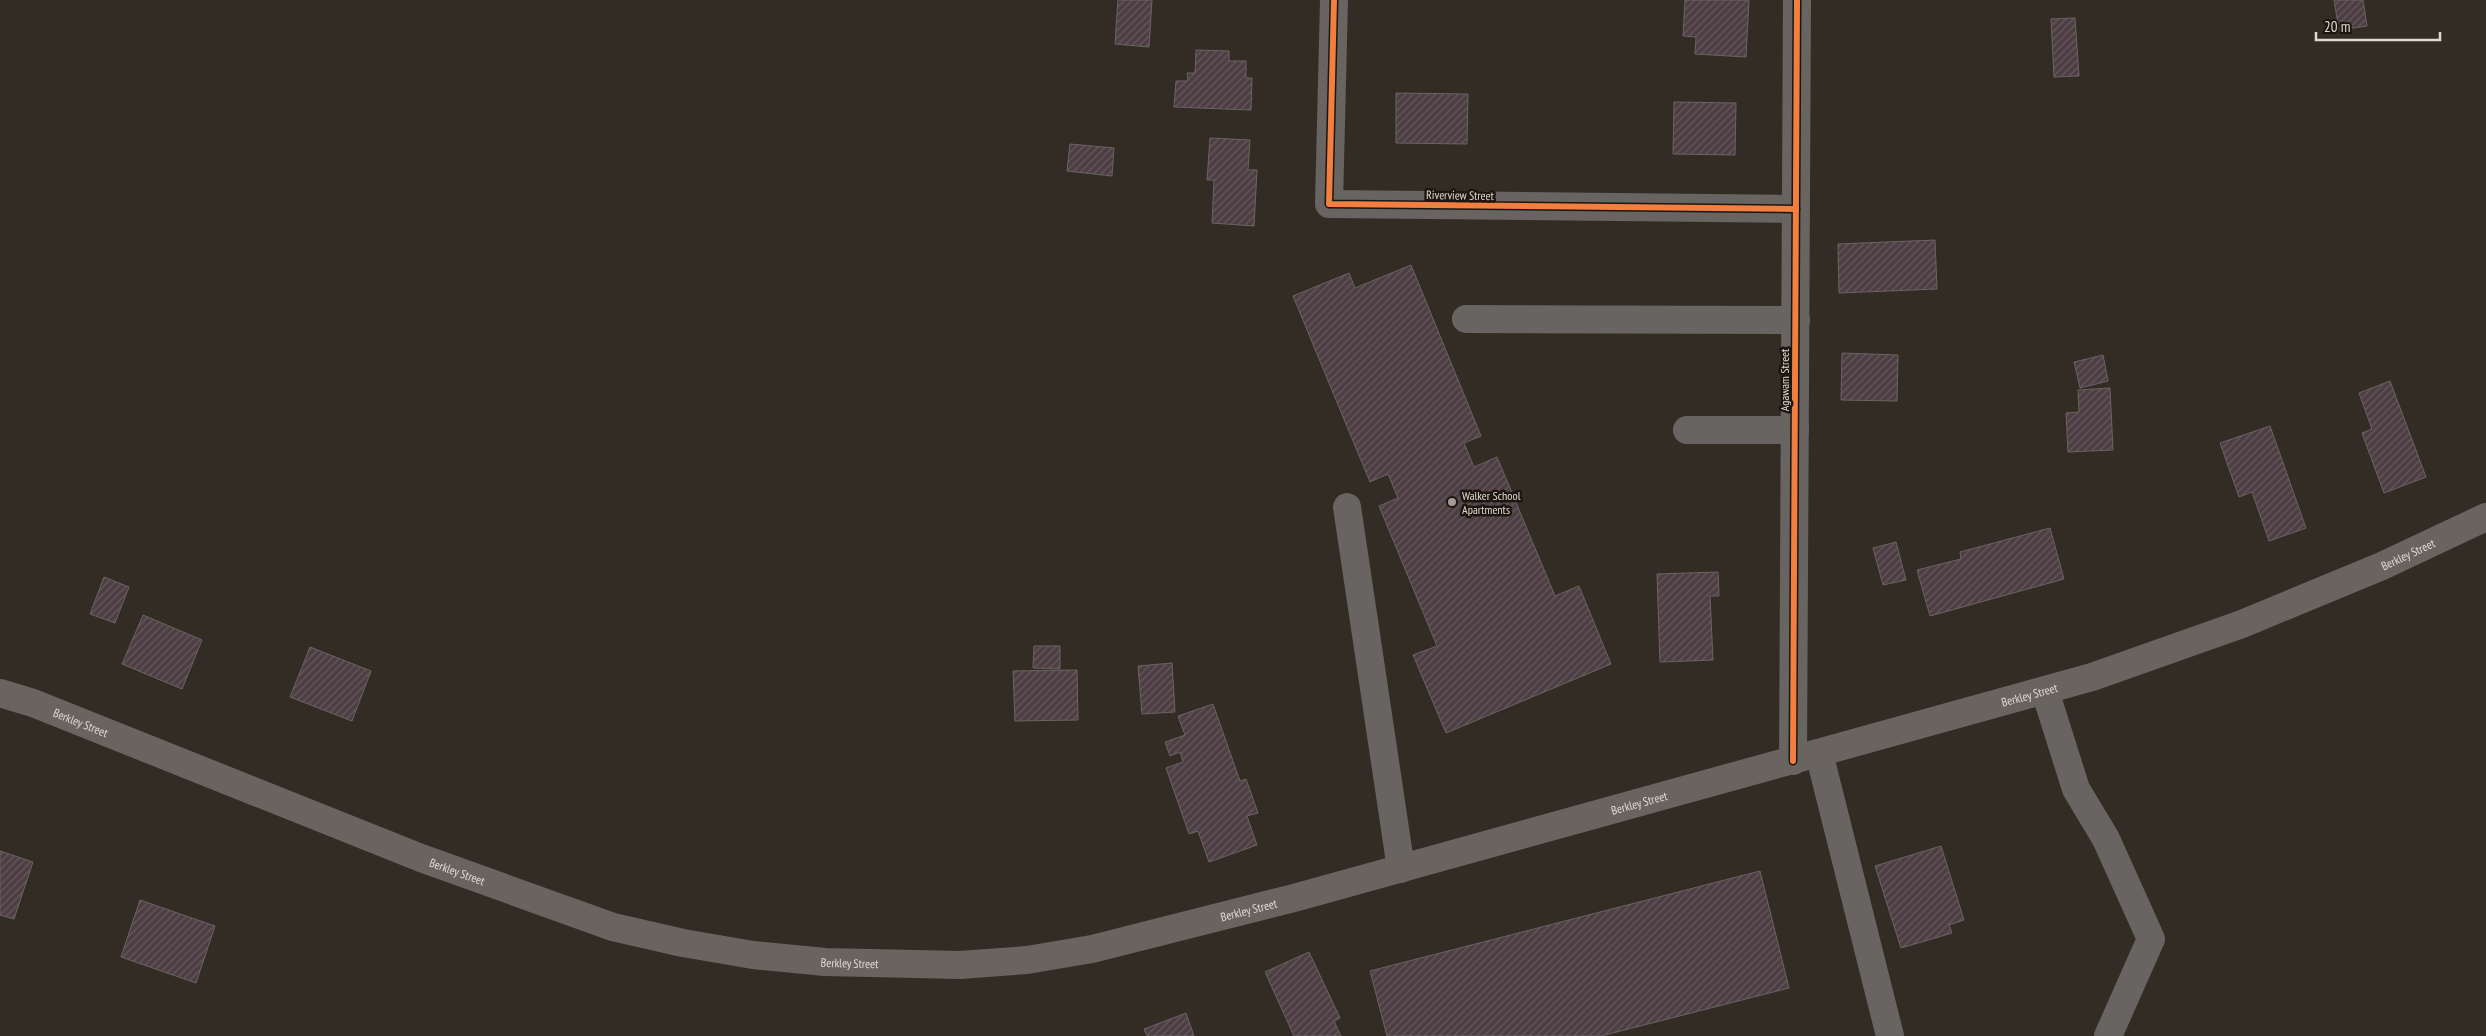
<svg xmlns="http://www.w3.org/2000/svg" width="2486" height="1036" viewBox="0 0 2486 1036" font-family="'PT Sans Narrow',sans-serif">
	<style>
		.building { fill: url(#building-hatch); stroke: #6a6463 }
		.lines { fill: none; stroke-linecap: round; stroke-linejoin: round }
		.minor { stroke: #686461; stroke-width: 28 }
		.major { stroke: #69645f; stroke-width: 28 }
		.cycleway-casing { stroke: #1c1610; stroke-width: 9 }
		.cycleway { stroke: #f27e40; stroke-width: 6 }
		.poi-dot { fill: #a49c94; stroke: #1c1610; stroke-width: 2 }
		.labels { text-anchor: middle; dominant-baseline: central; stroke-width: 5; stroke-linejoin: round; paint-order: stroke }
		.street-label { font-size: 12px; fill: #e1d9d0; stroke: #1c1610 }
		.poi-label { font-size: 12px; fill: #e1d9d0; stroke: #1c1610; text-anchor: start }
	</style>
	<defs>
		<pattern id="building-hatch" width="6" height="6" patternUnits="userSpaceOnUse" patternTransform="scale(1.25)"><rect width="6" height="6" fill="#4d3e44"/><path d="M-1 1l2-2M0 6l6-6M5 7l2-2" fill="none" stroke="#66595e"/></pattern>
	</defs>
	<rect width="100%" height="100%" fill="#332c25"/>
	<g class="building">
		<polygon points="1118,0 1152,0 1149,47 1115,44"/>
		<polygon points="1685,0 1749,0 1746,57 1695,54 1696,37 1683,36"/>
		<polygon points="2334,0 2363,0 2367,26 2339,30"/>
		<polygon points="2075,18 2079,76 2054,77 2051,19"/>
		<polygon points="1196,50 1229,51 1229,61 1246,61 1246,78 1252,78 1251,110 1174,107 1176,81 1188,81 1187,73 1195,73"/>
		<polygon points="1396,93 1468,94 1467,144 1396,143"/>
		<polygon points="1674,102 1736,103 1735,155 1673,154"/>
		<polygon points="1210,138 1250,140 1248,170 1257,170 1254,226 1212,223 1214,180 1207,180"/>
		<polygon points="1070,144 1114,148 1112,176 1067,171"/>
		<polygon points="1935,240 1937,289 1839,293 1838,244"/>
		<polygon points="1411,265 1481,436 1464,443 1474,467 1497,457 1555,596 1579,586 1611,664 1446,733 1413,655 1437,646 1379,506 1398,498 1388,474 1370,482 1293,296 1349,273 1355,288"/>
		<polygon points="1842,353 1898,355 1897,401 1841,400"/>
		<polygon points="2103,355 2108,381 2080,388 2074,362"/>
		<polygon points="2390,381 2426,477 2384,493 2362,433 2372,429 2359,393"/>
		<polygon points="2110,388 2113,450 2068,452 2066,413 2079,412 2078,390"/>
		<polygon points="2270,426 2306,528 2269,541 2252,492 2239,497 2220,443"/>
		<polygon points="2050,528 2064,579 1930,616 1917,570 1961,559 1960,552"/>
		<polygon points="1896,542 1906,580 1883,585 1873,548"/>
		<polygon points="1718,572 1719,596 1710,596 1713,660 1660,662 1657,574"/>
		<polygon points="104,577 129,587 115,623 90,614"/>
		<polygon points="143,615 202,640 182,689 122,664"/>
		<polygon points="1034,646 1060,646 1060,669 1033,668"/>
		<polygon points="310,647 371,671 352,721 290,697"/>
		<polygon points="1172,663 1175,712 1142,714 1138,666"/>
		<polygon points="1077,670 1078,720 1015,721 1013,671"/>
		<polygon points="1213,704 1240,781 1246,779 1258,813 1247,816 1257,845 1209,862 1198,831 1189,834 1166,768 1183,762 1180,752 1170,756 1165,742 1185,735 1178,716"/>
		<polygon points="1941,846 1964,920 1949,925 1952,933 1901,948 1875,866"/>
		<polygon points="0,851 33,862 14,919 0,915"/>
		<polygon points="1760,871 1789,988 1601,1036 1387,1036 1370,971"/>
		<polygon points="140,900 215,926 196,983 121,957"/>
		<polygon points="1309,952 1340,1018 1334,1021 1341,1036 1294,1036 1265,972"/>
		<polygon points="1186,1013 1194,1036 1147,1036 1144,1029"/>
	</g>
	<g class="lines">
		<g class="minor">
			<polyline points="1334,0 1329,204 1796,209"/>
			<polyline points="1466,319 1796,320"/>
			<polyline points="1687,430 1795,430"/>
			<polyline points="1347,507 1401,869"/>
			<polyline points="2045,691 2076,789 2106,839 2151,939 2108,1036"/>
			<polyline points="1819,753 1890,1036"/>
			<polyline points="1793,761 1797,0"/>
		</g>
		<path class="major" id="s1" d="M0 693 33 703 421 858 613 927 683 943 753 955 825 962 960 965 1027 960 1092 949 1294 898 2092 677 2242 624 2382 566 2486 517"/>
		<g class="cycleway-casing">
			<g id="cycleway">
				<polyline points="1334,0 1329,204 1796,209"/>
				<polyline points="1793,761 1797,0"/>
			</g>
		</g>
		<use href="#cycleway" class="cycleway"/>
	</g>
	<circle class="poi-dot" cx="1452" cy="502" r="5"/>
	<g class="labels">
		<g class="street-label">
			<text transform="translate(1460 195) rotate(1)">Riverview Street</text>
			<text transform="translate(1784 380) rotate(-90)">Agawam Street</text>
			<text stroke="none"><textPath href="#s1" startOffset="2515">Berkley Street</textPath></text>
			<text stroke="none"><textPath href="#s1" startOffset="2111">Berkley Street</textPath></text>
			<text stroke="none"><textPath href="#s1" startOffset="86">Berkley Street</textPath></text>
			<text stroke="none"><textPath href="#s1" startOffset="1706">Berkley Street</textPath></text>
			<text stroke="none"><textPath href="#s1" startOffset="491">Berkley Street</textPath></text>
			<text stroke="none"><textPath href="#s1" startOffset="1301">Berkley Street</textPath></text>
			<text stroke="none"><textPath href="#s1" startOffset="896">Berkley Street</textPath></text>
		</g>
		<g class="poi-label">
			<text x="1462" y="495">Walker School<tspan x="1462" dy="14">Apartments</tspan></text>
		</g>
	</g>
	<path d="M2316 32v8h124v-8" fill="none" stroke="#e1d9d0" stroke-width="2.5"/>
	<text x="2324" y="32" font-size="15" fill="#e1d9d0" stroke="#1c1610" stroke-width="4" paint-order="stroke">20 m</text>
</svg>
